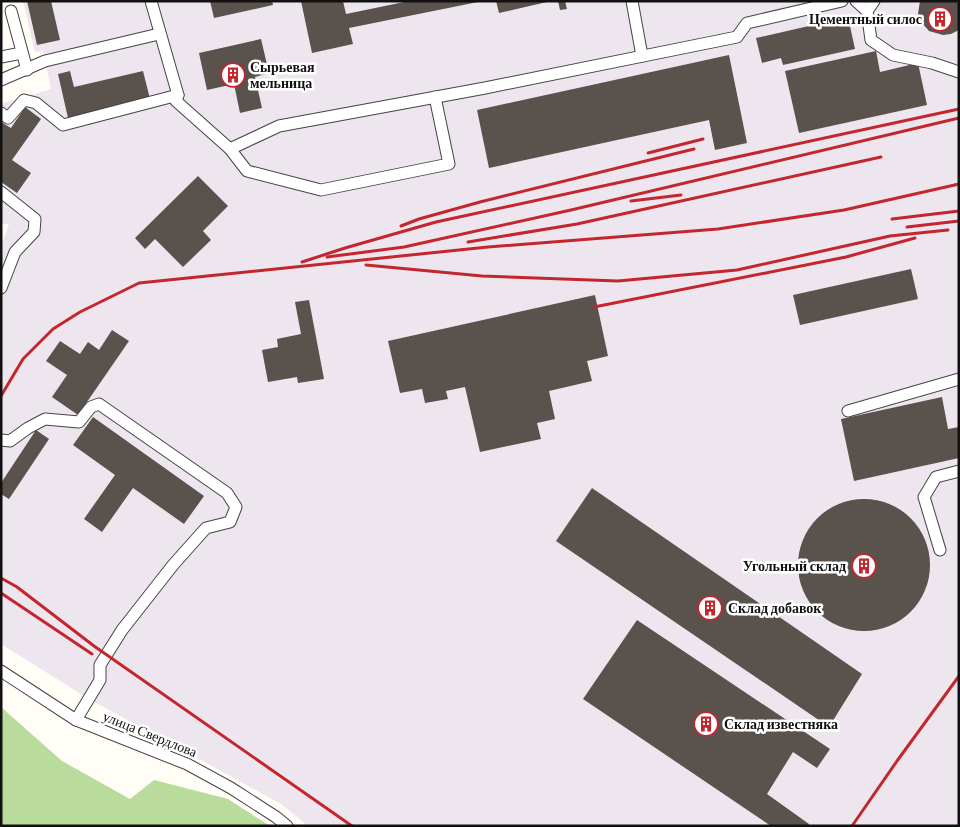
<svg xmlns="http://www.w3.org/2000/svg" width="960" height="827" viewBox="0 0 960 827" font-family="'Crimson Pro',serif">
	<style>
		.industrial { fill: #eee6ef }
		.forest { fill: #b9dc9c }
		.building { fill: #5a524d }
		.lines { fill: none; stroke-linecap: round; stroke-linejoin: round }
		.minor-casing { stroke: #444; stroke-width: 13 }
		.minor { stroke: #fff; stroke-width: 11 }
		.rail { stroke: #c4262e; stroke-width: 3 }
		.labels { text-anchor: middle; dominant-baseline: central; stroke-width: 5; stroke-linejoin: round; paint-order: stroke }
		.poi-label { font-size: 14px; font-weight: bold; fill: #111; stroke: #fff; text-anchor: start }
		.street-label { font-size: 14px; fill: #111; stroke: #fff }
	</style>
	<rect width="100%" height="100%" fill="#fffdf5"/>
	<polygon class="industrial" points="23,1 959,1 959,826 932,826 929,824 928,826 308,826 281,804 89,699 1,644 1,246 9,224 1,224 1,104 51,89 43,51 35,52"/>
	<polygon class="forest" points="1,707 62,761 130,799 154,780 228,799 270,826 1,826"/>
	<g class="building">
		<polygon points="27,1 51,1 60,40 37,45"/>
		<polygon points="210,1 272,1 273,5 214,18"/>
		<polygon points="301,1 343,1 346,14 409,1 478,2 349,28 353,44 312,53"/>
		<polygon points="496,1 547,1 547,2 499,13"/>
		<polygon points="558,1 565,1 567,9 560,10"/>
		<polygon points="920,1 959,1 959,30 951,34 943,35 929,31 923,24 918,14"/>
		<polygon points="848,17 855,49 783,65 781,58 762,63 756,38"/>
		<polygon points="261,39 269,73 255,77 262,108 240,113 234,84 207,90 199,53"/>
		<polygon points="876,51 880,72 918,63 927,105 799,133 785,71"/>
		<polygon points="729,55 747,143 715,150 709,120 489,168 477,110"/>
		<polygon points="70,71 74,87 143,71 150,99 68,118 58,74"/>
		<polygon points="25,107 41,119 12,160 31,173 17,193 1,182 1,122 11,128"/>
		<polygon points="198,176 228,206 203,231 211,240 183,267 155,239 145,249 135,238"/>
		<polygon points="911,269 918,299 800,325 793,295"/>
		<polygon points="595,295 608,356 587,361 592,381 549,391 555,419 537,423 541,439 480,452 465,387 446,391 448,399 425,403 422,389 400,393 388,341"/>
		<polygon points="309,300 324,379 298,383 297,377 268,382 262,350 278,347 277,339 301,334 295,302"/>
		<polygon points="112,330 129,341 78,415 52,397 67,375 46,361 60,341 80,354 88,342 99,350"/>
		<polygon points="942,397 948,429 959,427 959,458 854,481 841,419"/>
		<polygon points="93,417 204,496 184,524 133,488 102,532 84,519 115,475 73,445"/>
		<polygon points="36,430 49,439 9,499 1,494 1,483"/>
		<polygon points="592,488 862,674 829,727 556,541"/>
		<circle cx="864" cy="565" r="66"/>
		<polygon points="637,620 830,749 817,768 793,752 767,794 809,824 808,826 771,826 583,699"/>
	</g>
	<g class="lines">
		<g class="minor-casing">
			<g id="minor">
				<polyline points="151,1 178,95 176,101 230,149 279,126 485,88 737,37 747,23 842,1"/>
				<polyline points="632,1 642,56"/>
				<polyline points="856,1 867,11"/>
				<polyline points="874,1 867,11 871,40 893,55 932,63 959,72"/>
				<polyline points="11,11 27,70"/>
				<polyline points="1,57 22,53"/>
				<polyline points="1,80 45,61 159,34"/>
				<polyline points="1,113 8,118 24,100 36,103 63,125 178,95"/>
				<polyline points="230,149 247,171 321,190 449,164 435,97"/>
				<polyline points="1,192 35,219 34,232 15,252 1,288"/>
				<polyline points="848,411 959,379"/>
				<polyline points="1,440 10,441 28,428 45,419 79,422 91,407 99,404 227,493 236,507 230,522 206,528 173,565 122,630 100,665 100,680 76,720"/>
				<polyline points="940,550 924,497 936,477 959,471"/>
				<polyline points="1,671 76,720 187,764 231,788 276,817 287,826"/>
			</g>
		</g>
		<use href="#minor" class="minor"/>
		<g class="rail">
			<polyline points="648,153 703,139"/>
			<polyline points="631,201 681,195"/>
			<polyline points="892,219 959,211"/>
			<polyline points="401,226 419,219 480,202 694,149"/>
			<polyline points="907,227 959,221"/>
			<polyline points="468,242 577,224 881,157"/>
			<polyline points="327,257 404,247 571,210 959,118"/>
			<polyline points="302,262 345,248 436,222 959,109"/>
			<polyline points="366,265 482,276 618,281 737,270 890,236 948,230"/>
			<polyline points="594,307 846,257 915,238"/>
			<polyline points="1,396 23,359 53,329 80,312 139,283 488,247 718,229 844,210 959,184"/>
			<polyline points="1,578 17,587 94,646 352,826"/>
			<polyline points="1,593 92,654"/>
			<polyline points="852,826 897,761 959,676"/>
		</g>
	</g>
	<defs>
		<g id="building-ring" transform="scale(1.25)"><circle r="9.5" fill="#fff" stroke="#c4262e" stroke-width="1.5"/><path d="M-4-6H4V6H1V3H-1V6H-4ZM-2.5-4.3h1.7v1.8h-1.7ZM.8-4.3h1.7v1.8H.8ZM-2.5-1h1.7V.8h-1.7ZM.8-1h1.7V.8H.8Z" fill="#c4262e"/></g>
	</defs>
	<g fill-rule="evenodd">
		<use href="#building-ring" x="940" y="19"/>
		<use href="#building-ring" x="233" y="75"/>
		<use href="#building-ring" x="864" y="566"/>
		<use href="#building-ring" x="710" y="608"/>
		<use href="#building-ring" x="706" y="724"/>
	</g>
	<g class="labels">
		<g class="poi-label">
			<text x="922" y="19" text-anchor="end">Цементный силос</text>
			<text x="250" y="67">Сырьевая<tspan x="250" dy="16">мельница</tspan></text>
			<text x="846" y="566" text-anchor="end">Угольный склад</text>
			<text x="728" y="608">Склад добавок</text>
			<text x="724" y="724">Склад известняка</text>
		</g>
		<g class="street-label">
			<text transform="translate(150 734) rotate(22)">улица Свердлова</text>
		</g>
	</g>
	<rect width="960" height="827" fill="none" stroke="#111111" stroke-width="5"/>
</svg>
